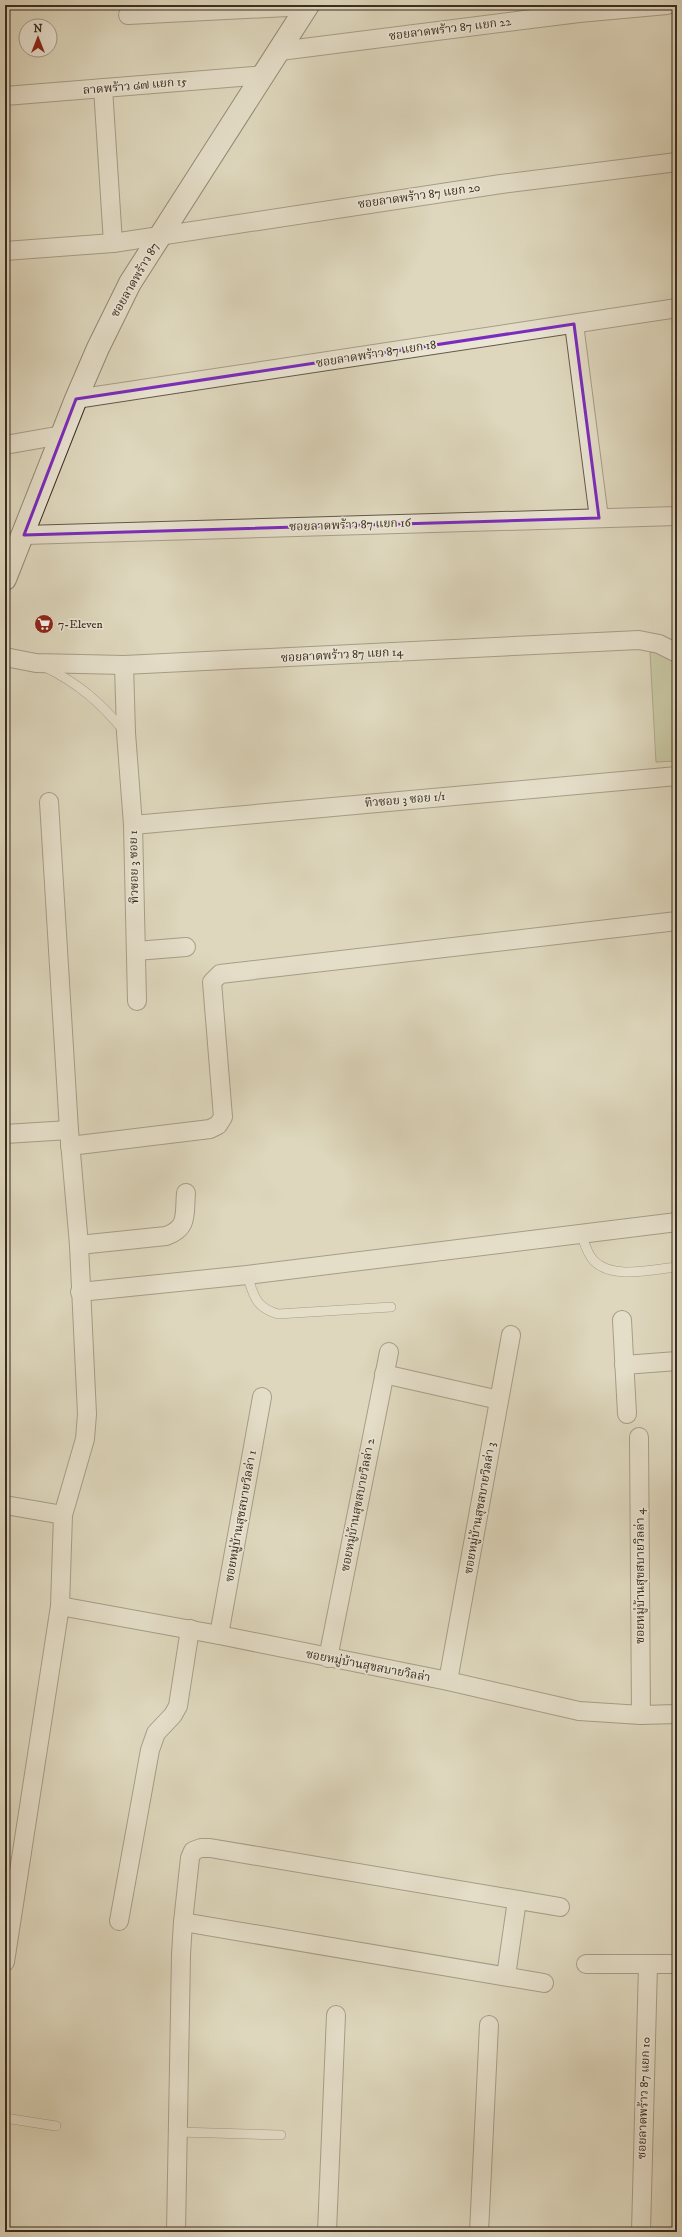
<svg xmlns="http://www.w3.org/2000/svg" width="682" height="2237" viewBox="0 0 682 2237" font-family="'IM FELL DW Pica','Noto Serif Thai',serif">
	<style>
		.green { fill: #b3be90; stroke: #777658 }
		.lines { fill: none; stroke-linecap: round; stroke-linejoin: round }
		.lane-casing { stroke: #645848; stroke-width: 10 }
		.street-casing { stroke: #645848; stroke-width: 20 }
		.secondary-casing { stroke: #3b2d21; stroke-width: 24 }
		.lane { stroke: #eae5d4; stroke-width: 9 }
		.street { stroke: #eae5d4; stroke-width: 18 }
		.secondary { stroke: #eae5d4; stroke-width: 22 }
		.marked { fill: none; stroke: #7b2cbf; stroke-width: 3; stroke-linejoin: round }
		.labels { text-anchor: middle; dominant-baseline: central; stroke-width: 3.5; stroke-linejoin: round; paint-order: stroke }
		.street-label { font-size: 12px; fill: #3b2d21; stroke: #eae5d4 }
		.poi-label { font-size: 12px; fill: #3b2d21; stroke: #eae5d4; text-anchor: start }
	</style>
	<rect width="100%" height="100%" fill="#ded7bd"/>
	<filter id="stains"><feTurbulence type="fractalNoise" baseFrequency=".005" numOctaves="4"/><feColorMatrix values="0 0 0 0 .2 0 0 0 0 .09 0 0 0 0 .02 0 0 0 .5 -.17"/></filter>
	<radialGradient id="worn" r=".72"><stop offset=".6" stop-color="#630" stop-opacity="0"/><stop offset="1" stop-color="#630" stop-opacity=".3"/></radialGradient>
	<polygon class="green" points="650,652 665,653 677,661 677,761 656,762"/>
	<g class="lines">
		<g class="lane-casing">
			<g id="lane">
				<path d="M45 667C78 683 101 703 124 731"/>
				<path d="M581 1233C584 1242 587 1254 594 1261 613 1280 653 1269 677 1267"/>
				<path d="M247 1275C254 1296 255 1307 278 1314L391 1307"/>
				<polyline points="5,2118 56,2126"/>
				<polyline points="178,2132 281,2135"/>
			</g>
		</g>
		<g class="street-casing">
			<g id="street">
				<polyline points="128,15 308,6"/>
				<polyline points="280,51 579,13 667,5"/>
				<polyline points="103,88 113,243"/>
				<polyline points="5,96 265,75"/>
				<polyline points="5,251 113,243 501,184 677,162"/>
				<polyline points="574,324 599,518"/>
				<polyline points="76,399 677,308"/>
				<polyline points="5,445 62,435"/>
				<polyline points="24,535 677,516"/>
				<polyline points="5,657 36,663 124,665 639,640 659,644 677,653"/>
				<polyline points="124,665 126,733 133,825 137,1001"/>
				<polyline points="133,825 677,776"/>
				<polyline points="136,951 186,947"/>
				<polyline points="5,1134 69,1130"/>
				<polyline points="70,1146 210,1129 218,1125 223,1117 212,982 220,974 677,921"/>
				<path d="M79 1245 166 1236C189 1228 184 1214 186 1193"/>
				<polyline points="80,1292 247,1275 677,1222"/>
				<polyline points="622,1320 627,1414"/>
				<polyline points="624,1365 677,1361"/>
				<polyline points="384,1374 499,1400"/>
				<polyline points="639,1437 641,1715"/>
				<polyline points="5,1505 63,1515"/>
				<polyline points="60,1606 219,1635 448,1681 579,1711 641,1715 677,1714"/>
				<polyline points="219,1635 262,1397"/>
				<polyline points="328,1658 389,1352"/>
				<polyline points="448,1681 511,1335"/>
				<polyline points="119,1921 150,1750 156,1733 173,1715 178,1706 190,1629"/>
				<polyline points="183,1922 544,1983"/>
				<polyline points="5,1962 60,1606 63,1515 85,1439 87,1414 79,1245 69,1130 49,802"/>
				<polyline points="586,1964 677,1964"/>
				<polyline points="506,1976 517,1900"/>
				<polyline points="176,2232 181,1955 183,1922 190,1858 193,1851 201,1848 210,1848 560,1907"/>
				<polyline points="327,2232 336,2015"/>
				<polyline points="479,2232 489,2025"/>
				<polyline points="641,2232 648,1965"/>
			</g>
		</g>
		<g class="secondary-casing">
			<polyline id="secondary" points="5,579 76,399 98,348 130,283 308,5"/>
		</g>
		<use href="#lane" class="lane"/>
		<use href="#street" class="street"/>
		<use href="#secondary" class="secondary"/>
	</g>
	<path d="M0 0H682V2237H0ZM574 324 599 518 24 535 76 399Z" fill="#ded7bd" fill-opacity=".55" fill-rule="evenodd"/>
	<path class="marked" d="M574 324 599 518 24 535 76 399Z"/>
	<defs>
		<g id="supermarket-disc" transform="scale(1)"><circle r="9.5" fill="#8f2418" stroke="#eae5d4"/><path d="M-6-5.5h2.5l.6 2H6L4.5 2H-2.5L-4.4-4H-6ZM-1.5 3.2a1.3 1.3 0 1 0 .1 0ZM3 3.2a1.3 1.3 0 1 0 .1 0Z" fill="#fff"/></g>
	</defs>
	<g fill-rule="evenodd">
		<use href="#supermarket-disc" x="44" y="624"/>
	</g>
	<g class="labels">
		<g class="street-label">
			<text transform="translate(450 29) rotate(-7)">ซอยลาดพร้าว 87 แยก 22</text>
			<text transform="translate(135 86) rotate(-5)">ลาดพร้าว ๘๗ แยก 15</text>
			<text transform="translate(419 196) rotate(-8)">ซอยลาดพร้าว 87 แยก 20</text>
			<text transform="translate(135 280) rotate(-60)">ซอยลาดพร้าว 87</text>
			<text transform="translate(376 354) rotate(-9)">ซอยลาดพร้าว 87 แยก 18</text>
			<text transform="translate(350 525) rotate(-2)">ซอยลาดพร้าว 87 แยก 16</text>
			<text transform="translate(342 655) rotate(-3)">ซอยลาดพร้าว 87 แยก 14</text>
			<text transform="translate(405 800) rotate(-5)">ทิวซอย 3 ซอย 1/1</text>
			<text transform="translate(134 867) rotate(-91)">ทิวซอย 3 ซอย 1</text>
			<text transform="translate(358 1505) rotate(-79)">ซอยหมู่บ้านสุขสบายวิลล่า 2</text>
			<text transform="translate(480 1508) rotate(-80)">ซอยหมู่บ้านสุขสบายวิลล่า 3</text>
			<text transform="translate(241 1516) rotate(-80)">ซอยหมู่บ้านสุขสบายวิลล่า 1</text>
			<text transform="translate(640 1576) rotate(-90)">ซอยหมู่บ้านสุขสบายวิลล่า 4</text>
			<text transform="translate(368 1666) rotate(11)">ซอยหมู่บ้านสุขสบายวิลล่า</text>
			<text transform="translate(644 2098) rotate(-88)">ซอยลาดพร้าว 87 แยก 10</text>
		</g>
		<g class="poi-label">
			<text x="58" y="624">7-Eleven</text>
		</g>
	</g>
	<rect width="682" height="2237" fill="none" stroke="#ded7bd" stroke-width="20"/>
	<rect x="6" y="6" width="670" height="2225" fill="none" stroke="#3b2d21" stroke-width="2"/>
	<rect x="10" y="10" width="662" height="2217" fill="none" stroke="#3b2d21"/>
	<g transform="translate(38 38)"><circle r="19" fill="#eae5d4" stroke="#a49b8c"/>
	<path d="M0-3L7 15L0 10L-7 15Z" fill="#8f2418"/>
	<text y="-6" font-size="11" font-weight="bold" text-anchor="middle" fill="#3b2d21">N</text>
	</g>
	<rect width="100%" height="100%" filter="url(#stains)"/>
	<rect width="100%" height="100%" fill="url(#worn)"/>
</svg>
